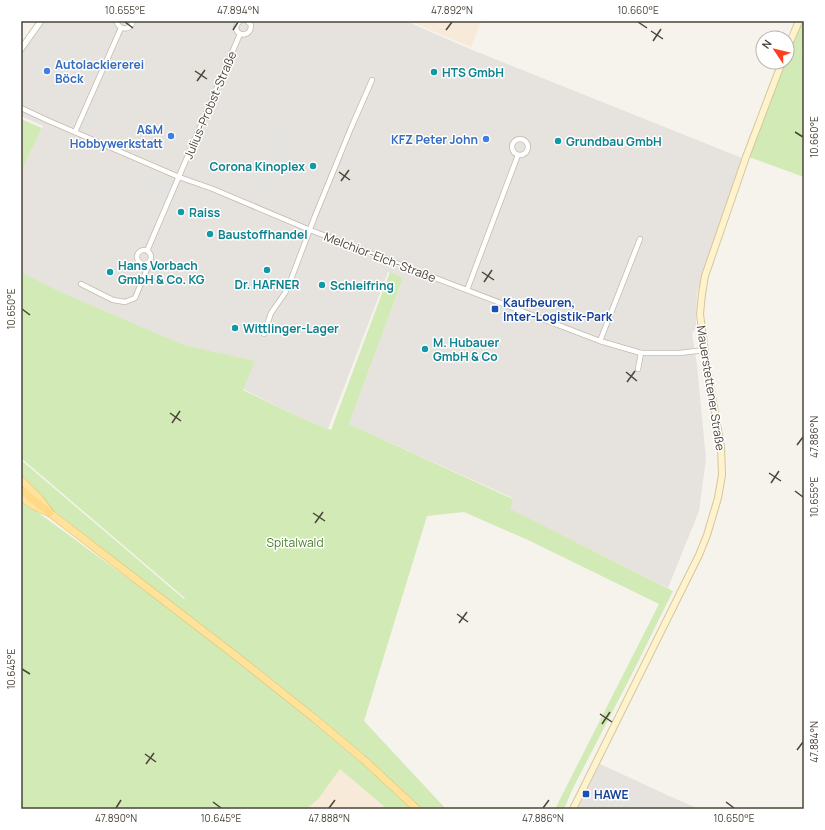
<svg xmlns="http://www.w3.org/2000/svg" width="825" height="830" viewBox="0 0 825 830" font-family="Manrope,sans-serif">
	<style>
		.commercial { fill: #f7ead8 }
		.industrial { fill: #e6e2dd }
		.green { fill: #d2eab5 }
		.parking { fill: #e5e3e0 }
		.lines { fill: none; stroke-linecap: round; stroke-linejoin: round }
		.minor-casing { stroke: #c2bbae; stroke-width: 6 }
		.tertiary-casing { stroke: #c2bbae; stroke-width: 7 }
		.secondary-casing { stroke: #d6c79b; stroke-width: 8 }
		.primary-casing { stroke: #e6c16a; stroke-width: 8 }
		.trunk-casing { stroke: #e0a43c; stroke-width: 8 }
		.minor { stroke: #fff; stroke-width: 4.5 }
		.tertiary { stroke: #fff; stroke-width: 5.5 }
		.secondary { stroke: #fff3cd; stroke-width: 6 }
		.primary { stroke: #ffe39c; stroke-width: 7 }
		.trunk { stroke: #ffd985; stroke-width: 7 }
		.ticks { fill: none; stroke: #4b4439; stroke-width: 1.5 }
		.shop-dot { fill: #3f7fe0; stroke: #fff; stroke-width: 1.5 }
		.culture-dot { fill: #0f9aa8; stroke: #fff; stroke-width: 1.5 }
		.transit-dot { fill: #1a4fb4; stroke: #fff; stroke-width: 1.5 }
		.labels { text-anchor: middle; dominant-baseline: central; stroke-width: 3; stroke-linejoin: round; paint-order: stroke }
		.shop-label { font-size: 12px; font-weight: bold; fill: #366cbe; stroke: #fff; text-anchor: end }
		.culture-label { font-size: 12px; font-weight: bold; fill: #0d838f; stroke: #fff; text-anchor: start }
		.street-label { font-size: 12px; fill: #4b4439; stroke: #fff }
		.transit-label { font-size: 12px; font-weight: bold; fill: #164399; stroke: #fff; text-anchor: start }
		.park-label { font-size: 12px; fill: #4a7f2a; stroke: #fff }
		.neatline { fill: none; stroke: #4b4439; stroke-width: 1.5 }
		.ticks-label { font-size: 10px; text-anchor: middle; fill: #4b4439 }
	</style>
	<rect width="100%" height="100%" fill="#f6f3ec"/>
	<g class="commercial">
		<polygon points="409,21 481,21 471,47"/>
		<polygon points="340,769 364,790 387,809 307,809 319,798"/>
	</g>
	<g class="industrial">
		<polygon points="43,21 406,21 470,49 742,158 697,293 696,315 696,328 692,333 697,365 706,459 699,511 668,588 509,509 513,498 349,424 403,278 388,272 328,429 301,418 243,389 254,361 184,345 63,293 21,272 21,172 43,126 21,116 21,52"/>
		<polygon points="600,764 665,794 699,809 577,809"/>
	</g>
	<g class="green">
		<polygon points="802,21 804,21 804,50 802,56 804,57 804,177 749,157 785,62 787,62 787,56"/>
		<polygon points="21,119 42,128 21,172"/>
		<polygon points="21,272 63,293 184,345 255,361 243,390 301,418 331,430 390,272 403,278 349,424 513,499 510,509 673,591 634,670 573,788 564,809 555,809 659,604 528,540 464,512 427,516 364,721 446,809 421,809 396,785 140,578 52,509 42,497 21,478 21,460 184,599 185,598 21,458"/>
		<polygon points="21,500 170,609 312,720 362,763 413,809 387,809 340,769 319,798 307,809 21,809"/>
	</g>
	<g class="parking">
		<polygon points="303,101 345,118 343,122 306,107 270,197 310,214 309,217 253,195 281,125 292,130"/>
		<polygon points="90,112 104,117 98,129 85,123"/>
		<polygon points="140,172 173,185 166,201 157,198 153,205 145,201 149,192 139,188 142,181 137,179"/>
		<polygon points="618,792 653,809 610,809"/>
		<polygon points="590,795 605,802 602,809 583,809"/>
	</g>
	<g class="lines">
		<g class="minor-casing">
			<g id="minor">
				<path d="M116 21C120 31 130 31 133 21"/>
				<path d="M240 21C227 33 251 42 251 25L247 21"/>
				<polyline points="21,108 49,121 179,177 213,189 310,230 600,341 641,353 680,353 704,350"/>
				<polyline points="75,132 121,28"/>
				<circle cx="520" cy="147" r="8"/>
				<circle cx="144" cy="257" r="7"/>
				<polyline points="147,251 240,34"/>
				<polyline points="81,284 113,300 125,302 135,298 150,262"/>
				<polyline points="467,290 518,155"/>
				<polyline points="264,334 271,313 285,293 290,282 315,216 351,128 372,80"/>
				<polyline points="600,341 640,239"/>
				<polyline points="638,369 641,353"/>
			</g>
		</g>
		<g class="tertiary-casing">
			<polyline id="tertiary" points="21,49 41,21"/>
		</g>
		<g class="secondary-casing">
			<g id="secondary">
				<polyline points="787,49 799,21"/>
				<polyline points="573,809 699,555 707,535 718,498 722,475 721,447 707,368 700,314 702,294 705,276 746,157 782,62"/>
			</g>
		</g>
		<g class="primary-casing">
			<g id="primary">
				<polyline points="21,480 40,499 49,511"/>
				<polyline points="21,497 34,506 50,513 236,656 314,718 363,759 417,809"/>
			</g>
		</g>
		<g class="trunk-casing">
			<polyline id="trunk" points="21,490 50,513"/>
		</g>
		<use href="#minor" class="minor"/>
		<use href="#tertiary" class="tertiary"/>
		<use href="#secondary" class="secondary"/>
		<use href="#primary" class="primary"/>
		<use href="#trunk" class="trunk"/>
	</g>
	<path class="ticks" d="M125 22 133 28M638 22 647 28M233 30 238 22M446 30 452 22M651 31 663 39M653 41 661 29M195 71 207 79M197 81 205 70M795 132 803 137M339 172 350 180M341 181 349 170M482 272 494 280M484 282 492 270M22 309 30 315M626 372 637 381M627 382 635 371M170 413 181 421M172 423 180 411M797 445 803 437M769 473 781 481M771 483 779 471M795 491 803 497M313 513 325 521M315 523 323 512M457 614 468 622M459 623 467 612M22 669 30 674M600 714 612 722M602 724 610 712M797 750 803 742M145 754 156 762M146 764 154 753M213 802 221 808M726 802 734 808M116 808 121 800M329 808 335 800M543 808 549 800"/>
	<g class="shop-dot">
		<circle cx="47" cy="71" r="4"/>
		<circle cx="171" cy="136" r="4"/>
		<circle cx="486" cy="139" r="4"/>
	</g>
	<g class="culture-dot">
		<circle cx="434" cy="72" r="4"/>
		<circle cx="558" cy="141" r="4"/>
		<circle cx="313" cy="166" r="4"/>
		<circle cx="181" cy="212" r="4"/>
		<circle cx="210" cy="234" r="4"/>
		<circle cx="267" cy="270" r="4"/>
		<circle cx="110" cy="272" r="4"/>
		<circle cx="322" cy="285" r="4"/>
		<circle cx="235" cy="328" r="4"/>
		<circle cx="425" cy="349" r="4"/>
	</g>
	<g class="transit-dot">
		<rect x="491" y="305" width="8" height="8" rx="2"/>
		<rect x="582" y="790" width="8" height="8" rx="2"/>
	</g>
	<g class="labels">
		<g class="shop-label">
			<text x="55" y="64" text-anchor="start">Autolackiererei<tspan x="55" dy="14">Böck</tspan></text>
			<text x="163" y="129">A&amp;M<tspan x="163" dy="14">Hobbywerkstatt</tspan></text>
			<text x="478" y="139">KFZ Peter John</text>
		</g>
		<g class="culture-label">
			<text x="442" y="72">HTS GmbH</text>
			<text x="566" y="141">Grundbau GmbH</text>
			<text x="305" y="166" text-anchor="end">Corona Kinoplex</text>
			<text x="189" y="212">Raiss</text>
			<text x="218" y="234">Baustoffhandel</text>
			<text x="118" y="265">Hans Vorbach<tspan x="118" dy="14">GmbH &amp; Co. KG</tspan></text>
			<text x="267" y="284" text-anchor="middle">Dr. HAFNER</text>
			<text x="330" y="285">Schleifring</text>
			<text x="243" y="328">Wittlinger-Lager</text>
			<text x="433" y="342">M. Hubauer<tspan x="433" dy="14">GmbH &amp; Co</tspan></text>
		</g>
		<g class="street-label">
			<text transform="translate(210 105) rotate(-67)">Julius-Probst-Straße</text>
			<text transform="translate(380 257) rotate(21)">Melchior-Elch-Straße</text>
			<text transform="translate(711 388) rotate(81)">Mauerstettener Straße</text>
		</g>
		<g class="transit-label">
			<text x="503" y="302">Kaufbeuren,<tspan x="503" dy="14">Inter-Logistik-Park</tspan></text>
			<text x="594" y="794">HAWE</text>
		</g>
		<g class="park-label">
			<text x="295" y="542">Spitalwald</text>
		</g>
	</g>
	<rect width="825" height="830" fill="none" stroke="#ffffff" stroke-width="44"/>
	<g transform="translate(775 50) rotate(305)"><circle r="19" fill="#ffffff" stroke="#b7b4b0"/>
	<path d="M0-3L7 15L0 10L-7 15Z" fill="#fc3f1d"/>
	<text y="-6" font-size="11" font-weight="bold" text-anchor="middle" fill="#4b4439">N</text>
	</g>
	<rect x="22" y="22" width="781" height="786" class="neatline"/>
	<g class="ticks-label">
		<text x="125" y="14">10.655°E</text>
		<text x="238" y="14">47.894°N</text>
		<text x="452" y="14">47.892°N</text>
		<text x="638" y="14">10.660°E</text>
		<text transform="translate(814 137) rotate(-90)" y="4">10.660°E</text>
		<text transform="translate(11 309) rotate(-90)" y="4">10.650°E</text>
		<text transform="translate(814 437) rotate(-90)" y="4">47.886°N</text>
		<text transform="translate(814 497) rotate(-90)" y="4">10.655°E</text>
		<text transform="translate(11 669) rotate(-90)" y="4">10.645°E</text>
		<text transform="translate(814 742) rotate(-90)" y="4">47.884°N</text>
		<text x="116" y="822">47.890°N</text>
		<text x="221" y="822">10.645°E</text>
		<text x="329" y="822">47.888°N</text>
		<text x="543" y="822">47.886°N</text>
		<text x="734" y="822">10.650°E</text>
	</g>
</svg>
